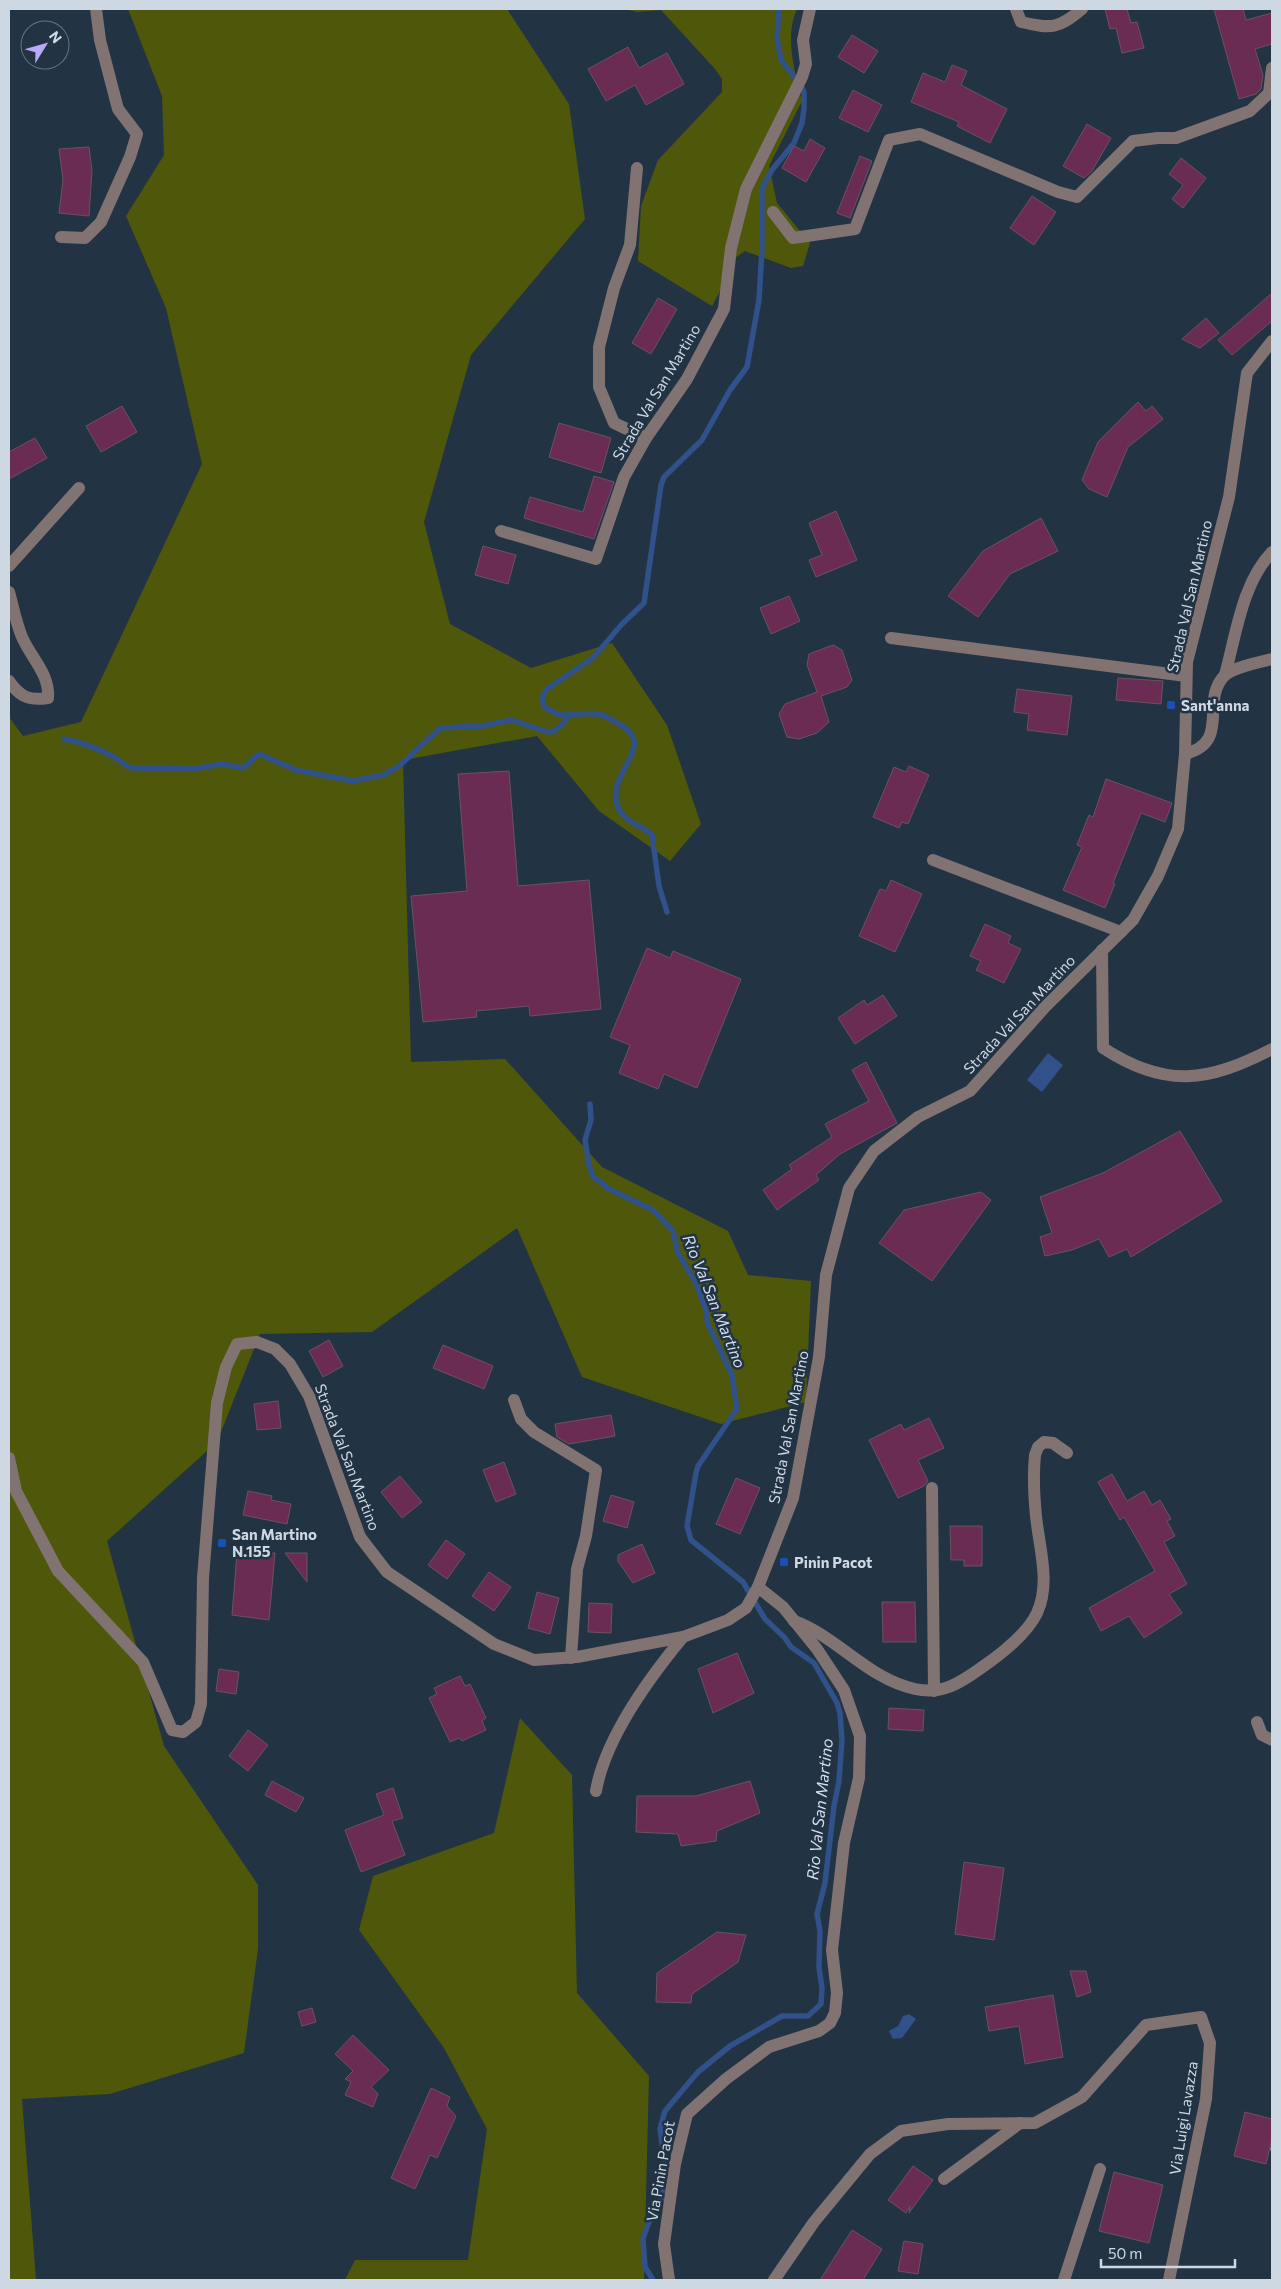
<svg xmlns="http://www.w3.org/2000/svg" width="1281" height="2289" viewBox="0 0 1281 2289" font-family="Commissioner,sans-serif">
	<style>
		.green { fill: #4f570b }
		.water { fill: #30518a }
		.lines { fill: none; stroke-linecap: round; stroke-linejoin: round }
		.stream { stroke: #30518a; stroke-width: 5.5 }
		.building { fill: #6a2c53; stroke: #6a5260 }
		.path { stroke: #677584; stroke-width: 3; stroke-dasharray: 1 4; stroke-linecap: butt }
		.minor { stroke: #817372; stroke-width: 12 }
		.transit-dot { fill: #1a4fb4; stroke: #234; stroke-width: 2 }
		.labels { text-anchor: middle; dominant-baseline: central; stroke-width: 5; stroke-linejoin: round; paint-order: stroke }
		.street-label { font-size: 15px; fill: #cdd8e3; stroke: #234 }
		.poi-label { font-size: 15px; font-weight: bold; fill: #cdd8e3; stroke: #234; text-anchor: start }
		.water-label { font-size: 16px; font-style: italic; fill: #d3deef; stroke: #234 }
	</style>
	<rect width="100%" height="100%" fill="#234"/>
	<g class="green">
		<polygon points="128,9 507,9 569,104 585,219 471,355 424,522 450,624 531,668 612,643 667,725 701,824 670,861 599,811 537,736 403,760 411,1062 505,1059 602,1167 728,1231 748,1275 811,1281 806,1402 721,1424 582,1377 517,1228 372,1332 260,1334 217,1442 107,1541 164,1746 258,1885 258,1949 244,2053 110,2094 22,2099 36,2280 9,2280 9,717 23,736 81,722 202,464 166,308 126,216 164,155 162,96"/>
		<path d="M624 9H797C784 37 795 72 802 101L769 166 777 203 810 243 803 266 791 268 745 251 735 258 732 269 712 306 638 261 641 206 658 160 722 92V79L715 69 661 10 637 12Z"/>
		<polygon points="520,1718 572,1775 577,1993 649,2076 644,2280 345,2280 355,2260 468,2260 487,2129 444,2048 359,1930 373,1876 494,1833"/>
	</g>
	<g class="water">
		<polygon points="1048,1053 1063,1065 1042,1092 1027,1080"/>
		<polygon points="909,2014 916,2019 902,2038 893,2039 889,2031 898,2026 903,2016"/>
	</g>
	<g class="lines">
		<g class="stream">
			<path d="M64 739C81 742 97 748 112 756 120 760 123 765 132 768L194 769 222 764 243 768 259 754 296 770 353 781 383 775 398 767 440 728 482 726 511 720 548 732 555 731 562 725 569 715"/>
			<path d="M667 912 659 886 652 835C641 825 624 822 618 807 604 773 660 746 619 724 613 720 605 715 598 714 586 712 573 715 560 715L544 707 542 698 547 689 593 658 622 624 644 603 661 485 664 477 702 440 730 390 747 367 759 300 762 249V188L772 170 794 143 802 123 804 109V92L801 85 781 60 777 38 779 9"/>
			<polyline points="590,1104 591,1120 585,1140 589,1165 593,1176 609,1189 653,1210 673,1231 678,1253 696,1283 707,1313 707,1322 732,1375 737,1409 698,1466 696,1473 687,1526 691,1540 743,1582 765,1619 785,1638 791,1647 814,1663 837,1703 840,1713 842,1740 839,1781 834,1806 825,1883 817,1914 820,1931 819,1967 822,1988 821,2004 808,2016 782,2016 730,2046 698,2072 665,2111 660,2129 665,2165 661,2200 648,2224 643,2239 645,2267 653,2280"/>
		</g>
	</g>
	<g class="building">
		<polygon points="1105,9 1127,9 1131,23 1137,22 1144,48 1122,53 1116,28 1110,29"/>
		<polygon points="1214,9 1243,9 1246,20 1272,13 1272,44 1255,49 1263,75 1261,89 1256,94 1239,99"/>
		<polygon points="852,35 878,51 864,73 838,57"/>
		<polygon points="628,47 639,68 667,53 684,84 646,105 635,85 606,101 588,69"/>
		<polygon points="952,65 967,71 961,85 1007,109 990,143 957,126 959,122 911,102 923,73 945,82"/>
		<polygon points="853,90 882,105 868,132 839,118"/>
		<polygon points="1087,124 1111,138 1092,171 1084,178 1063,166"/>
		<polygon points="810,139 825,148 806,182 782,168 794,146 804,151"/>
		<polygon points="89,147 92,170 89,216 59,213 63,180 59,149"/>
		<polygon points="860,156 872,161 850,218 837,213"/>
		<polygon points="1181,158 1206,178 1183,208 1172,199 1183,185 1169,174"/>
		<polygon points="1032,196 1056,212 1034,245 1010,228"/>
		<polygon points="1272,293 1272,321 1232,355 1218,340"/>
		<polygon points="658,298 677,309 651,354 632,343"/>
		<polygon points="1206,318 1219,333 1200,348 1182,339"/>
		<polygon points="1138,402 1146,411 1152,406 1163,419 1128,447 1107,497 1089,489 1082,480 1098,442"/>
		<polygon points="122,406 137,432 101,452 86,426"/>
		<polygon points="559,423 611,438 601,473 549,457"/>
		<polygon points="35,438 47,458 9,479 9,452"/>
		<polygon points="594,476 614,482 594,539 524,518 530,497 583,512"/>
		<polygon points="836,511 857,560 816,577 809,560 822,555 809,523"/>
		<polygon points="1041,518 1058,551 1010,574 978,617 948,596 983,551"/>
		<polygon points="483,546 516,555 508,584 475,575"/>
		<polygon points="789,596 800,621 771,634 760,608"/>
		<polygon points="833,645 842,650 852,680 847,687 821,696 829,722 817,733 799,739 787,737 779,714 785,704 817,692 807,665 809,654"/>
		<polygon points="1118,678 1163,681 1161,704 1116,700"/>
		<polygon points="1017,689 1072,696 1067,735 1027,730 1029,714 1014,712"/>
		<polygon points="909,766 929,775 908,824 902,822 899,828 873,817 894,767 906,772"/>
		<polygon points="509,771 518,886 589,880 601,1009 530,1016 529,1006 476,1011 477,1017 423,1022 411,896 467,891 458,774"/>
		<polygon points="1106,779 1172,803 1165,822 1141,813 1113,883 1115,884 1105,908 1063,890 1082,847 1077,845 1089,815 1093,817"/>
		<polygon points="891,880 922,894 895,952 859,936 880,889 886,891"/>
		<polygon points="985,924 1011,936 1008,943 1021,949 1004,983 976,970 981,961 970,956"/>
		<polygon points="647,948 670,958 673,951 741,979 697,1088 664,1074 658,1089 619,1073 630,1045 610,1037"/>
		<polygon points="883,995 897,1016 855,1044 838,1018 864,1000 867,1005"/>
		<polygon points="866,1062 897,1123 840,1154 816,1175 819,1180 777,1210 763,1190 792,1169 789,1165 832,1137 825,1124 869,1101 852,1070"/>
		<polygon points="1180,1131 1222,1201 1131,1257 1127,1249 1109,1257 1099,1239 1072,1250 1045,1256 1040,1237 1052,1233 1040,1197 1103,1173"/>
		<polygon points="981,1192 991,1200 932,1281 879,1243 904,1210"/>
		<polygon points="329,1340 343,1366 323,1377 309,1351"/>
		<polygon points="443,1345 493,1366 484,1389 433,1368"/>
		<polygon points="278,1401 281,1428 257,1430 254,1404"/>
		<polygon points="611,1415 615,1436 569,1444 557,1437 555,1424"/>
		<polygon points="929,1418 944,1448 918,1460 928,1481 924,1486 898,1498 869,1440 901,1424 904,1430"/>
		<polygon points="504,1462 516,1494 496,1502 483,1470"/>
		<polygon points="1112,1474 1127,1501 1144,1491 1152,1505 1160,1500 1171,1519 1167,1521 1175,1536 1164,1542 1187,1584 1169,1594 1182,1613 1144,1638 1129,1616 1101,1631 1089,1608 1155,1571 1124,1517 1120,1520 1098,1482"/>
		<polygon points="400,1476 422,1502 402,1518 381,1492"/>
		<polygon points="736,1478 760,1488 740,1534 716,1524"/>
		<polygon points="248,1491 272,1496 271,1500 291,1504 287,1524 243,1515"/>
		<polygon points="611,1495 634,1502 627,1528 603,1521"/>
		<polygon points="950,1526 982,1526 982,1566 964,1566 964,1560 951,1560"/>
		<polygon points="446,1540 465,1554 447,1579 428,1565"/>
		<polygon points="642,1544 655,1573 633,1583 618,1561 618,1555"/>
		<polygon points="237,1553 275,1553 269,1620 232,1615"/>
		<polygon points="285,1553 307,1553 307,1582"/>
		<polygon points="489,1572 511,1587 494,1611 472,1596"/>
		<polygon points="537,1592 559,1598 550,1634 528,1628"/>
		<polygon points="882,1602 915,1602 916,1642 883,1642"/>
		<polygon points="589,1603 612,1604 611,1633 588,1632"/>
		<polygon points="737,1653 754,1693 713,1713 698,1669"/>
		<polygon points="219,1669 239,1672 236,1694 216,1691"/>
		<polygon points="460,1676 465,1686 470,1684 486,1718 482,1721 486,1730 462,1741 459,1738 450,1742 429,1698 437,1694 434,1688"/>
		<polygon points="889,1708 924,1710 923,1731 888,1729"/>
		<polygon points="248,1730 268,1745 248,1771 229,1756"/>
		<polygon points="272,1781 304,1798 296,1812 265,1795"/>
		<polygon points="750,1781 760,1813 717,1831 716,1841 681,1846 678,1834 636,1832 637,1796 696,1796"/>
		<polygon points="393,1788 403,1818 392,1821 405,1855 361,1872 345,1830 384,1815 376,1794"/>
		<polygon points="964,1862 1004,1868 994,1940 955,1934"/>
		<polygon points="717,1932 746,1935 738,1962 692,1994 691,2003 656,2002 657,1973"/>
		<polygon points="1070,1971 1086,1971 1091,1992 1077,1997"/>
		<polygon points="1053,1995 1063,2057 1025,2064 1019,2026 989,2031 985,2007"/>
		<polygon points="312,2008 316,2022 302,2026 298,2012"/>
		<polygon points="353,2035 389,2070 371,2087 378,2094 373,2107 345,2095 351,2082 345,2079 353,2071 335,2054"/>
		<polygon points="431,2088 450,2097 447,2106 456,2116 437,2158 430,2155 415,2189 391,2178"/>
		<polygon points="1245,2112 1272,2119 1272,2138 1266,2164 1234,2156"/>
		<polygon points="913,2166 933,2180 909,2213 910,2206 906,2213 888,2200"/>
		<polygon points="1114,2172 1163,2185 1149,2243 1099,2231"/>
		<polygon points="852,2230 882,2249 863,2280 820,2280"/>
		<polygon points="904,2241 923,2244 918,2274 898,2271"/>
	</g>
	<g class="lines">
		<polyline class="path" points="1270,2149 1272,2149"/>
		<g class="minor">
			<path d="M1016 9 1021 22C1052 29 1058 29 1082 9"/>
			<polyline points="637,168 630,245 614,288 599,347 599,387 614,423 646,438"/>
			<polyline points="773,212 793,238 855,229 889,140 920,134 1058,192 1077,197 1133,141 1158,138 1176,138 1250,111 1269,93 1272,68"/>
			<polyline points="61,237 85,238 101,222 130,157 137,134 118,109 100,40 96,9"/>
			<polyline points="501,531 596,559 624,477 646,438 687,379 724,309 731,248 746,189 802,77 806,64 803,40 810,9"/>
			<polyline points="9,566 79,488"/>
			<path d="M9 592C13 606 16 623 22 637 31 658 50 674 48 698 29 701 20 697 9 681"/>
			<polyline points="891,638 1186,676"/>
			<path d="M1225 675C1236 635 1242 583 1272 552"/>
			<path d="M1185 754C1232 742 1199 701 1225 675 1234 667 1260 662 1272 659"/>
			<polyline points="933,860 1121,932"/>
			<path d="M1102 950 1103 1048C1166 1089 1208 1082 1272 1049"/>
			<polyline points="514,1400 521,1419 534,1432 596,1470 586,1536 577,1569 571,1658"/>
			<polyline points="9,1458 16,1491 58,1571 143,1662 172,1730 183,1732 196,1722 201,1704 203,1578 217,1403 226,1367 237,1344 257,1342 275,1349 290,1364 309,1396 360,1537 387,1572 494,1644 534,1660 577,1657 683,1637 728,1620 746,1608 758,1587 793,1498 819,1357 826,1275 849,1188 874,1151 918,1117 970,1091 1045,1007 1133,920 1158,876 1178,829 1185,754 1187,662 1229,497 1247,373 1272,341"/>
			<polyline points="932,1488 934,1691"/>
			<path d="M794 1621C838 1637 868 1679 915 1689 942 1695 960 1683 981 1668 1000 1655 1027 1634 1037 1613 1051 1583 1039 1547 1036 1516 1034 1496 1033 1475 1035 1455L1038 1447 1044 1442 1053 1443 1067 1453"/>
			<polyline points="1257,1722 1262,1735 1272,1740"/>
			<path d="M596 1791C605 1739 650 1677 683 1637"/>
			<polyline points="944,2179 1020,2123"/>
			<polyline points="669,2280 664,2244 675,2164 687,2114 726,2079 769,2047 819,2031 830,2023 835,2013 837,1993 832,1950 844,1843 859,1778 860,1736 844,1690 817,1649 783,1607 758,1587"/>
			<polyline points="774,2280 814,2222 870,2154 901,2131 948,2124 1035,2123 1082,2097 1146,2025 1201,2017 1210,2043 1206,2099 1169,2280"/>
			<polyline points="1064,2280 1100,2169"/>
		</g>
	</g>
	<g class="transit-dot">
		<rect x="1166" y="700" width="10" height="10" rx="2.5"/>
		<rect x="217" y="1538" width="10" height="10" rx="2.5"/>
		<rect x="779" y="1557" width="10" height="10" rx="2.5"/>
	</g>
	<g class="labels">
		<g class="street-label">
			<text transform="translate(656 392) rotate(-59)">Strada Val San Martino</text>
			<text transform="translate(1189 596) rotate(-77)">Strada Val San Martino</text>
			<text transform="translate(1019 1014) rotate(-47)">Strada Val San Martino</text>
			<text transform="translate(788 1427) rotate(-79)">Strada Val San Martino</text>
			<text transform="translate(348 1457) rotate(69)">Strada Val San Martino</text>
			<text transform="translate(1183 2118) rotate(-81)">Via Luigi Lavazza</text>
			<text transform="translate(660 2171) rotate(-80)">Via Pinin Pacot</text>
		</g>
		<g class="poi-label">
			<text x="1181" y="705">Sant'anna</text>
			<text x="232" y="1534">San Martino<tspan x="232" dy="17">N.155</tspan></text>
			<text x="794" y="1562">Pinin Pacot</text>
		</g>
		<g class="water-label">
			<text transform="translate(715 1301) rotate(68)">Rio Val San Martino</text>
			<text transform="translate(819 1809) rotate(-84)">Rio Val San Martino</text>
		</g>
	</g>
	<rect width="1281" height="2289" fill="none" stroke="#cdd8e3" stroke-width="20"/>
	<g transform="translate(45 45) rotate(53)"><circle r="24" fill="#223344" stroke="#667584"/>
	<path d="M0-4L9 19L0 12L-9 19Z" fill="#baaaf6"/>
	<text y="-8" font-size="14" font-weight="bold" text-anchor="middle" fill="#cdd8e3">N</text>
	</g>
	<path d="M1101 2259v8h134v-8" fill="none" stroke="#cdd8e3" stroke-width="2.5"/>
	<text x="1108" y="2259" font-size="15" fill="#cdd8e3" stroke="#223344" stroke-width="4" paint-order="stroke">50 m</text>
</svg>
